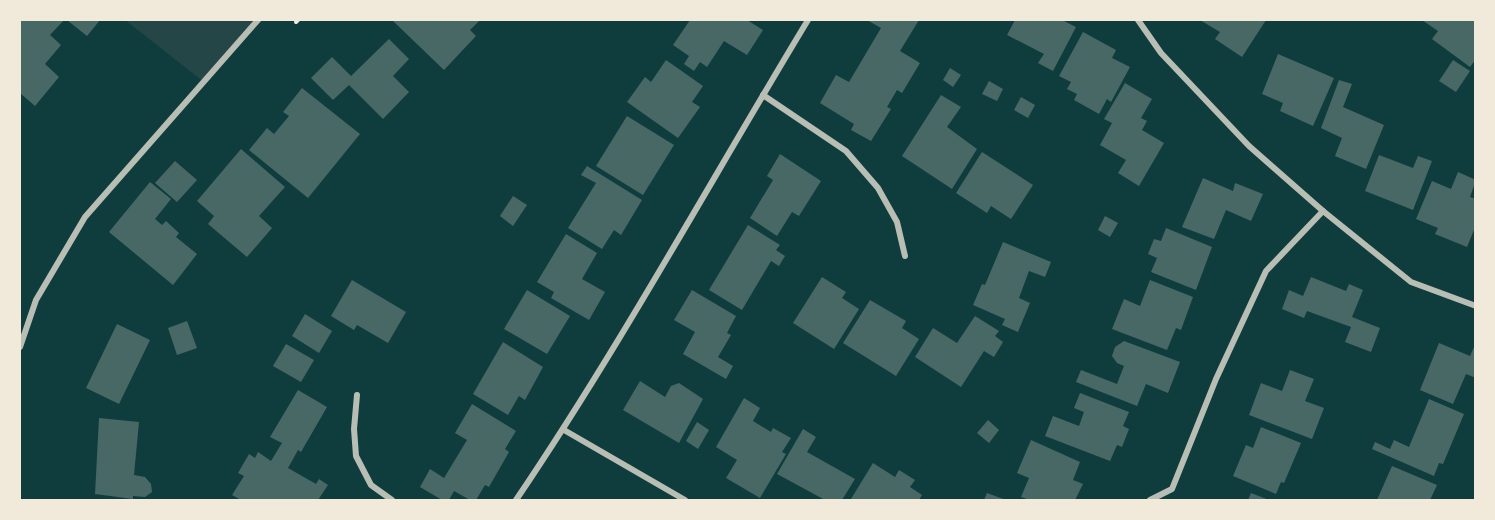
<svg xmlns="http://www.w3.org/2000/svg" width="1495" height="520" viewBox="0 0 1495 520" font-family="Lato,sans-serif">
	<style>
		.green { fill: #244646 }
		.building { fill: #486865 }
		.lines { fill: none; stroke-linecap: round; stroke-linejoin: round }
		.path { stroke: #f1e9da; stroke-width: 4 }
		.minor { stroke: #b8beb3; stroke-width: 6 }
	</style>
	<rect width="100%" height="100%" fill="#0f3d3e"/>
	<polygon class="green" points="125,20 258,20 204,82"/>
	<g class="building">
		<polygon points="22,20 64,20 50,35 61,45 45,64 59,77 35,106 20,93 20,22"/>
		<polygon points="67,20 100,20 87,36"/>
		<polygon points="392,20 480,20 470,30 476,36 444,70"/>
		<polygon points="690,20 747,20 763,30 747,55 724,41 707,67 700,62 694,71 684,64 689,56 673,45"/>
		<polygon points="867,20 919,20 900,51 920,63 902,93 897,90 887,107 891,109 871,141 851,130 854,124 820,103 836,75 849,82 881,28"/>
		<polygon points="1015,20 1062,20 1076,27 1053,71 1038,63 1044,54 1007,35"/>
		<polygon points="1200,20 1266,20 1242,57 1215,39 1220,32"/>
		<polygon points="1422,20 1476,20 1476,59 1470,67 1432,39 1438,31"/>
		<polygon points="1083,32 1116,50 1112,58 1130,67 1111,102 1107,99 1099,114 1074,100 1077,94 1067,89 1071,82 1059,76"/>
		<polygon points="389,39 409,59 393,76 409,92 383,119 349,85 333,100 311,78 332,57 351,76"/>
		<polygon points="1278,54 1334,78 1313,126 1280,111 1283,103 1262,94"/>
		<polygon points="666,60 703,86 692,102 700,107 678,138 627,102 645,77 651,82"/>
		<polygon points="1453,60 1470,71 1456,92 1439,81"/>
		<polygon points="950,68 961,75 953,87 943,80"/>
		<polygon points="1339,80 1352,84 1343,107 1384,125 1366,169 1335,156 1342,138 1321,128"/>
		<polygon points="989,81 1003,89 997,101 982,94"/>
		<polygon points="1125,83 1152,99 1141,118 1147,121 1142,130 1164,143 1139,186 1118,173 1126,160 1100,145 1112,123 1104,119"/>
		<polygon points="302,88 360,134 308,198 249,150 267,128 274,134 289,116 283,112"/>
		<polygon points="941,95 961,107 947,127 977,149 952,189 902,156"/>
		<polygon points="1021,97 1035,105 1028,118 1014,110"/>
		<polygon points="627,116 674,145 643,195 596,166"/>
		<polygon points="241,149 285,187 259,216 272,228 247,257 208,224 214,216 197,201"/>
		<polygon points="982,152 1033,185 1011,219 991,206 987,213 956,193"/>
		<polygon points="780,154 821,181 799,216 792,212 777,236 750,218 773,180 767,176"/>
		<polygon points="1379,155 1413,168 1418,156 1432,161 1413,210 1365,191"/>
		<polygon points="175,161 197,180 177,202 155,183"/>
		<polygon points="587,166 642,200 621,235 614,230 602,249 568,228 596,183 581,175"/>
		<polygon points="1458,172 1476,180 1470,197 1476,199 1476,225 1467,247 1435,234 1438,228 1416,219 1432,181 1451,189"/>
		<polygon points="1203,178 1233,191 1235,183 1263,194 1251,221 1226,210 1214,239 1182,227"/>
		<polygon points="150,182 171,199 155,219 162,225 166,221 179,233 176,237 197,254 173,285 109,232"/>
		<polygon points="513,196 527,205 513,226 500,216"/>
		<polygon points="1105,216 1118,223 1110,237 1098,230"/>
		<polygon points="748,225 780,245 776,250 785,256 779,266 771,261 742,310 709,290"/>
		<polygon points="1166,228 1212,247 1196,290 1151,272 1157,258 1148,254 1154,239 1161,241"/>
		<polygon points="566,234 597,253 582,279 605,292 589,320 551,298 554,292 537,282"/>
		<polygon points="1003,242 1051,262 1045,277 1029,271 1019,298 1030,303 1018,332 1002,325 1005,319 973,305 982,284 985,285"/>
		<polygon points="822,277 846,292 842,298 859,309 834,349 793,323"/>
		<polygon points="1311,277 1346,291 1349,284 1363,290 1352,317 1380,328 1371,352 1345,342 1351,327 1307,311 1304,318 1282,309 1289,290 1303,296"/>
		<polygon points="352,280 406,312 388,343 357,325 354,330 331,316"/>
		<polygon points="1150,280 1193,297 1181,330 1176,328 1167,350 1112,329 1124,299 1140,306"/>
		<polygon points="527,290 570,316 547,354 504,329"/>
		<polygon points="692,290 736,316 727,333 731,335 718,357 733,366 726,379 683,354 695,332 674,320"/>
		<polygon points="870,300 906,321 902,328 919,339 896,376 843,343"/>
		<polygon points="305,314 332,331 319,353 292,336"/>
		<polygon points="975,316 999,331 995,336 1003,342 994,357 984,351 961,387 915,357 933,328 957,343"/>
		<polygon points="187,321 197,348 177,355 168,328"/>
		<polygon points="117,324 150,340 119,404 86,388"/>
		<polygon points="1124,341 1180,362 1168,393 1146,384 1137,406 1076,382 1081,370 1117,384 1124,366 1117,363 1112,356 1115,347"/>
		<polygon points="503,342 543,367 525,400 519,396 508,415 473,394"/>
		<polygon points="1439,343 1470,356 1474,347 1476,347 1476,378 1466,374 1453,404 1420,390"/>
		<polygon points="286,344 314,360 301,382 273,366"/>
		<polygon points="1290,370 1314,379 1305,401 1324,408 1312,439 1249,415 1261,383 1282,391"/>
		<polygon points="640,381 665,397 671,386 679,383 703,399 679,443 623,410"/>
		<polygon points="298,390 327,407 301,452 298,450 288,468 316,484 319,479 328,485 318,500 241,500 232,495 244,476 238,473 249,454 255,458 258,452 271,461 282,443 270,437"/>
		<polygon points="1080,393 1129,412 1123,426 1129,429 1122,447 1117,445 1110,461 1045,436 1053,416 1079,426 1084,412 1074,408"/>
		<polygon points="744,398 760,408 753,421 771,432 773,428 791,438 782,452 786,454 760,498 726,478 737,460 716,447"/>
		<polygon points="1429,399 1464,414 1443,464 1439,463 1434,476 1372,449 1375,442 1390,449 1394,440 1409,447"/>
		<polygon points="472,404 516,431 505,449 509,452 489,487 485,485 476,500 470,500 454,491 449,500 442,500 420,487 430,469 444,478 467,440 455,433"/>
		<polygon points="99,418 139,422 134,475 145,477 151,484 152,492 145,497 133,496 133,499 95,494"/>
		<polygon points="988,420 999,430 989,443 977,433"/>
		<polygon points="697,422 709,430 698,449 686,441"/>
		<polygon points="1261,427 1301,443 1284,483 1281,482 1276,494 1233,476 1246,445 1253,448"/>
		<polygon points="803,429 816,437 807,452 855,479 842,500 825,500 777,474"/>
		<polygon points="1031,440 1080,462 1073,480 1083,484 1075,500 1030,500 1021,497 1029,478 1017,473"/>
		<polygon points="873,463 895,477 899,470 915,480 910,487 922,495 919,500 854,500 851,499"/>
		<polygon points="1392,466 1437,485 1430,500 1377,500"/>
		<polygon points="987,493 1006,500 984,500"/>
		<polygon points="1251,493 1269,500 1248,500"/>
	</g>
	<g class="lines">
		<polyline class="path" points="296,22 298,20"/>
		<g class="minor">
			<polyline points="1138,20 1161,53 1249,146 1323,211 1411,282 1476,306"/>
			<polyline points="763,95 846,151 878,188 897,222 905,256"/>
			<polyline points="20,347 36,300 85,217 258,20"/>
			<polyline points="357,395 354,429 356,456 371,485 392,500"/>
			<polyline points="564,430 685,500"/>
			<path d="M516 500C621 345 711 180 808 20"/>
			<polyline points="1150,500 1172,489 1216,379 1266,271 1323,211"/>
		</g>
	</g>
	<rect width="1495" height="520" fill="none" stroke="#f1e9da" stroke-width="42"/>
</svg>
